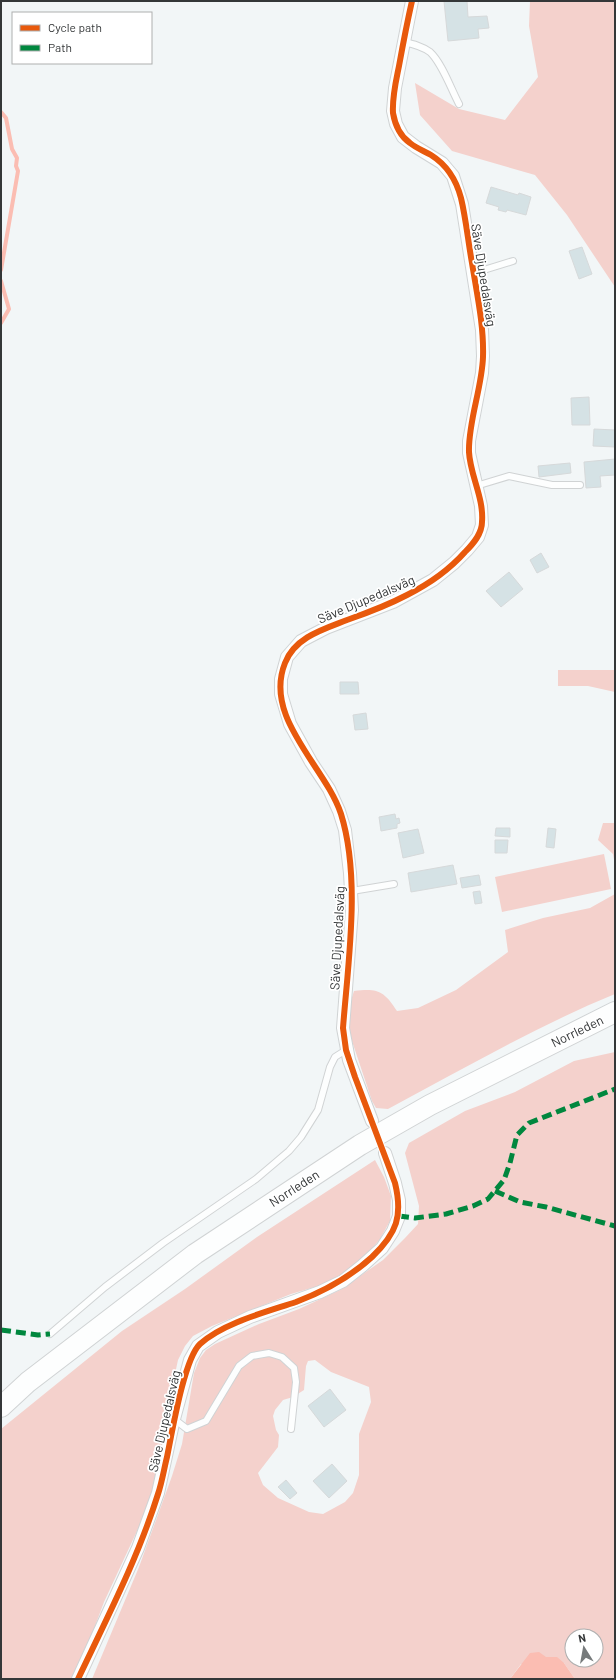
<svg xmlns="http://www.w3.org/2000/svg" width="616" height="1680" viewBox="0 0 616 1680" font-family="Barlow,sans-serif">
	<style>
		.green { fill: #f4d1cc; fill-rule: evenodd }
		.water { fill: #fbbdb2 }
		.lines { fill: none; stroke-linecap: round; stroke-linejoin: round }
		.stream { stroke: #fbbdb2; stroke-width: 4 }
		.building { fill: #d5e2e5; stroke: #d6d9da }
		.service-casing { stroke: #d0d3d4; stroke-width: 8 }
		.minor-casing { stroke: #d0d3d4; stroke-width: 14 }
		.trunk-casing { stroke: #d0d3d4; stroke-width: 22 }
		.service { stroke: #fdfefe; stroke-width: 6 }
		.minor { stroke: #fdfefe; stroke-width: 12 }
		.trunk { stroke: #fdfefe; stroke-width: 20 }
		.quiet { stroke: #00873e; stroke-width: 5; stroke-dasharray: 10 5; stroke-linecap: butt }
		.cycleway-casing { stroke: #fff; stroke-width: 8 }
		.cycleway { stroke: #e8590c; stroke-width: 6 }
		.labels { text-anchor: middle; dominant-baseline: central; stroke-width: 3.5; stroke-linejoin: round; paint-order: stroke }
		.street-label { font-size: 13px; fill: #343738; stroke: #fff }
	</style>
	<rect width="100%" height="100%" fill="#f2f6f7"/>
	<g class="green">
		<polygon points="530,1 615,1 615,287 567,215 535,175 452,151 420,115 415,83 459,109 505,120 538,77 529,26"/>
		<polygon points="558,670 615,670 615,692 588,686 558,686"/>
		<polygon points="603,823 615,823 615,865 613,854 598,840"/>
		<polygon points="604,854 611,889 502,912 495,877"/>
		<path d="M615 894V994C537 1026 463 1069 388 1109L376 1108 372 1101 349 1032 348 1010 354 991C378 988 384 991 397 1011L418 1008 456 990 508 952 505 930 543 918 590 908Z"/>
		<path d="M615 1052V1679H575L564 1663 521 1664 510 1679H92L139 1567 172 1476 182 1444 194 1373 200 1358 206 1350 215 1344 259 1324 299 1309 340 1290 383 1260 405 1238 418 1224 419 1206 405 1153 409 1143 465 1111 515 1092 574 1061ZM315 1360 331 1372 369 1387 371 1402 359 1434V1475L353 1493 345 1502 323 1514 309 1512 278 1498 263 1485 258 1473 278 1447 279 1435 276 1430 273 1416 275 1410 283 1400 293 1397 304 1390 306 1366 308 1361ZM572 1636H596V1660H572Z"/>
		<polygon points="375,1160 384,1177 391,1196 390,1221 380,1239 366,1256 343,1273 325,1284 291,1294 212,1326 193,1336 185,1346 178,1360 175,1374 164,1458 144,1516 104,1602 83,1658 73,1679 1,1679 1,1429 122,1331 185,1289 257,1237"/>
	</g>
	<polygon class="water" points="539,1652 546,1657 557,1657 564,1663 575,1679 510,1679 530,1653"/>
	<g class="lines">
		<g class="stream">
			<polyline points="1,112 6,118 12,149 17,158 16,166 18,171 1,270"/>
			<polyline points="1,281 9,309 1,323"/>
		</g>
	</g>
	<g class="building">
		<polygon points="444,1 467,1 468,17 487,16 489,28 478,29 479,38 448,41"/>
		<polygon points="491,187 518,195 519,193 531,197 526,215 507,210 506,212 498,210 499,207 486,203"/>
		<polygon points="582,247 592,274 579,279 569,251"/>
		<polygon points="589,397 590,425 572,425 571,398"/>
		<polygon points="594,429 615,430 615,447 593,446"/>
		<polygon points="615,459 615,475 600,476 601,487 586,488 584,462"/>
		<polygon points="570,463 571,473 539,477 538,466"/>
		<polygon points="541,553 549,567 537,573 530,560"/>
		<polygon points="509,572 523,589 501,607 486,591"/>
		<polygon points="340,682 358,682 359,694 340,694"/>
		<polygon points="366,713 368,729 355,730 353,715"/>
		<polygon points="395,814 396,819 399,818 400,823 397,824 397,828 381,831 379,817"/>
		<polygon points="496,828 510,828 510,837 495,836"/>
		<polygon points="548,828 556,829 554,848 546,847"/>
		<polygon points="418,829 424,853 403,858 398,833"/>
		<polygon points="495,840 508,840 507,853 495,853"/>
		<polygon points="453,865 457,884 411,892 408,873"/>
		<polygon points="479,875 481,885 462,888 460,878"/>
		<polygon points="480,891 482,903 475,904 473,892"/>
		<polygon points="330,1389 346,1410 324,1427 308,1406"/>
		<polygon points="332,1464 347,1481 329,1498 313,1481"/>
		<polygon points="286,1480 297,1493 290,1499 278,1487"/>
	</g>
	<g class="lines">
		<g class="service-casing">
			<g id="service">
				<path d="M404 42C413 44 422 46 430 52 442 63 451 89 459 104"/>
				<polyline points="474,273 513,261"/>
				<polyline points="476,486 509,476 552,485 580,485"/>
				<polyline points="352,891 394,884"/>
				<polyline points="50,1334 105,1287 163,1243 256,1179 289,1151 301,1137 318,1110 330,1067 335,1057 346,1050"/>
				<polyline points="174,1419 187,1429 206,1421 239,1366 252,1356 269,1353 282,1357 294,1368 296,1382 291,1429"/>
			</g>
		</g>
		<g class="minor-casing">
			<g id="minor">
				<polyline points="372,1121 349,1060 343,1028 352,910 350,873 345,830 339,811 329,789 311,762 290,724 281,694 281,679 287,657 301,641 326,628 393,602 433,580 454,563 467,550 478,537 482,525 481,506 469,453 469,441 482,373 483,356 482,330 462,204 453,176 442,163 416,147 403,137 396,124 393,111 395,88 412,1"/>
				<polyline points="78,1679 138,1548 158,1493 174,1419 190,1360 198,1346 218,1332 250,1317 320,1292 343,1281 362,1266 382,1248 393,1231 399,1216 399,1200 395,1183 385,1153"/>
			</g>
		</g>
		<g class="trunk-casing">
			<polyline id="trunk" points="1,1407 28,1382 195,1254 360,1145 430,1105 615,1012"/>
		</g>
		<use href="#service" class="service"/>
		<use href="#minor" class="minor"/>
		<use href="#trunk" class="trunk"/>
		<g class="quiet">
			<polyline points="495,1191 520,1202 546,1207 615,1226"/>
			<polyline points="399,1216 415,1218 446,1214 473,1206 488,1199 504,1180 510,1163 517,1135 529,1123 615,1089"/>
			<polyline points="1,1330 38,1335 50,1334"/>
		</g>
		<g class="cycleway-casing">
			<path id="cycleway" d="M78 1679C107 1618 138 1558 158 1494 162 1482 164 1469 167 1457 172 1433 184 1359 200 1344 223 1323 266 1312 296 1302 325 1291 349 1278 372 1257 397 1233 403 1216 395 1183L355 1077 346 1050 343 1028C348 962 361 878 341 814 325 766 263 718 285 663 295 637 324 629 347 620 367 613 388 605 407 595 429 584 449 570 465 552 473 544 482 534 482 522 484 498 470 475 469 452 468 422 482 388 483 357 484 326 477 294 472 263 468 241 466 219 461 198 456 179 447 165 431 155 424 151 416 148 410 143 400 136 395 125 393 113 392 97 396 81 399 66 403 44 407 23 412 1"/>
		</g>
		<use href="#cycleway" class="cycleway"/>
	</g>
	<g class="labels">
		<g class="street-label">
			<text transform="translate(484 275) rotate(81)">Säve Djupedalsväg</text>
			<text transform="translate(366 599) rotate(-23)">Säve Djupedalsväg</text>
			<text transform="translate(337 938) rotate(-87)">Säve Djupedalsväg</text>
			<text transform="translate(577 1031) rotate(-26)">Norrleden</text>
			<text transform="translate(294 1188) rotate(-33)">Norrleden</text>
			<text transform="translate(164 1421) rotate(-77)">Säve Djupedalsväg</text>
		</g>
	</g>
	<rect width="616" height="1680" fill="none" stroke="#343738" stroke-width="4"/>
	<rect x="12" y="12" width="140" height="52" fill="#ffffff" stroke="#aeafaf"/>
	<rect x="20" y="25" width="20" height="6" fill="#e8590c" stroke="#aeafaf"/>
	<text x="48" y="32" font-size="12" fill="#343738">Cycle path</text>
	<rect x="20" y="45" width="20" height="6" fill="#00873e" stroke="#aeafaf"/>
	<text x="48" y="52" font-size="12" fill="#343738">Path</text>
	<g transform="translate(584 1648) rotate(349)"><circle r="19" fill="#ffffff" stroke="#aeafaf"/>
	<path d="M0-3L7 15L0 10L-7 15Z" fill="#767a7b"/>
	<text y="-6" font-size="11" font-weight="bold" text-anchor="middle" fill="#343738">N</text>
	</g>
</svg>
